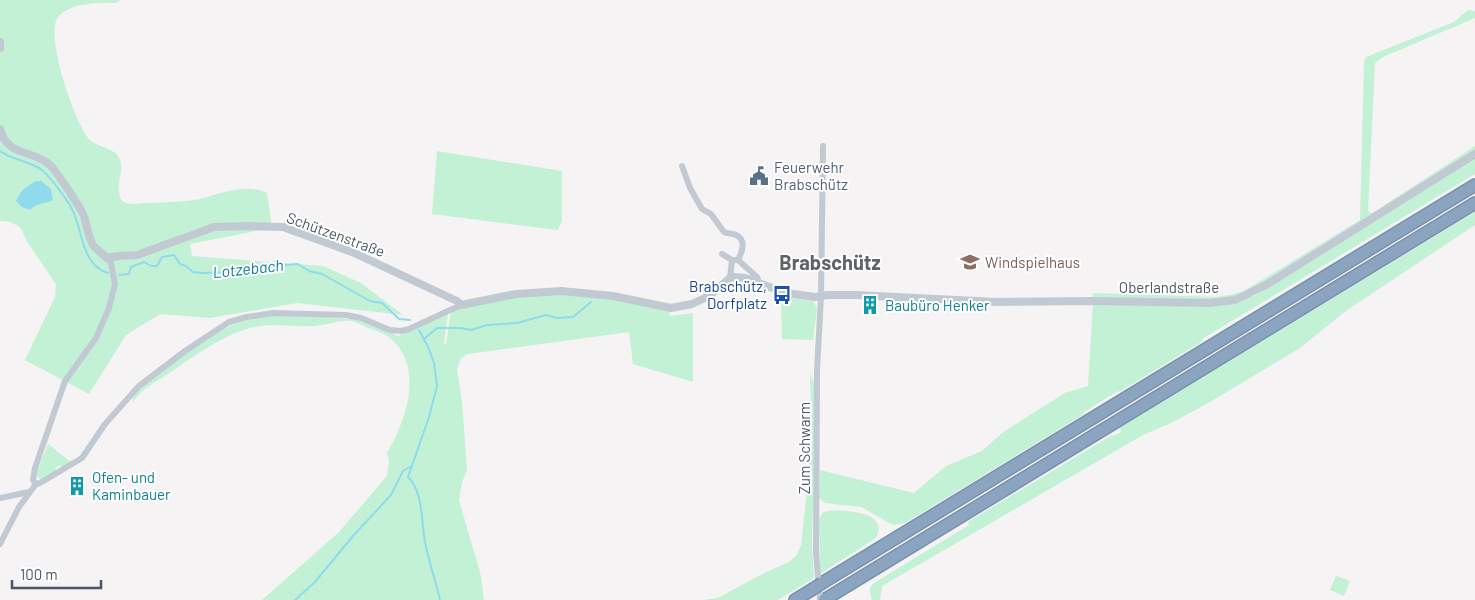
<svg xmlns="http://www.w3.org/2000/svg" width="1475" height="600" viewBox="0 0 1475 600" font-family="Barlow,sans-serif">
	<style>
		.green { fill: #c3f1d5 }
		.water { fill: #90daee }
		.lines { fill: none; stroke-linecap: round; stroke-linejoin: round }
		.stream { stroke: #90daee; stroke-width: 2 }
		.motorway-casing { stroke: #7690ad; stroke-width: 14 }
		.minor { stroke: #c1cad2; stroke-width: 6 }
		.tertiary { stroke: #c1cad2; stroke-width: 8 }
		.motorway { stroke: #8ba5c1; stroke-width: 11 }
		.motorway-bridge-casing { stroke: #7690ad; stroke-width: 14; stroke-linecap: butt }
		.motorway-bridge { stroke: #8ba5c1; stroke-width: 11 }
		.labels { text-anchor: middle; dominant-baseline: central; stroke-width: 4; stroke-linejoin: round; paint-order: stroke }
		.service-label { font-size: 15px; fill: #4e5e75; stroke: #fff; text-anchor: start }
		.street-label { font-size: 15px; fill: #4a5661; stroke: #fff }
		.education-label { font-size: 15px; fill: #785e54; stroke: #fff; text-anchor: start }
		.transit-label { font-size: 15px; fill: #164399; stroke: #fff; text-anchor: end }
		.culture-label { font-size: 15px; fill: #0d838f; stroke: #fff; text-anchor: start }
		.water-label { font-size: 16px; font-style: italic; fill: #0c7c9b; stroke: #fff }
		.district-label { font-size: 20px; font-weight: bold; fill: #5f6368; stroke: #fff }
	</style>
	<rect width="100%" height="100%" fill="#f5f3f3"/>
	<g class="green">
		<path d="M0 0H120L116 3C98 3 71 2 58 17 44 35 75 123 89 139 97 148 116 147 120 160 125 174 113 186 122 201 128 205 137 204 145 203 161 203 178 202 195 200 215 196 247 182 267 193L272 228 190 244 192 256 323 266 361 283 403 315 297 303 210 318 160 314 126 335 89 394 25 360 55 297 56 284 26 240 21 228 11 222 0 221Z"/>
		<polygon points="1468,10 1475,11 1475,18 1383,57 1375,63 1368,211 1371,213 1374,212 1475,146 1475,150 1278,275 1239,296 1221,300 1093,298 1093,293 1215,297 1230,295 1244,291 1360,220 1364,62 1366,57 1454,22"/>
		<polygon points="437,151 562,171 562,220 558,230 432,214"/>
		<polygon points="1475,158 1475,174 1202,339 1203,341 1119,392 1118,391 1084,412 1084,414 905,523 895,525 891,524 861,507 825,503 819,498 820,470 914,493 946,466 982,451 1002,433 1041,408 1065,393 1088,386 1093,303 1209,306 1222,306 1237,302 1256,295"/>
		<path d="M1475 212V225L1347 310 1300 348 1210 402 1173 422 1143 435 882 586 880 600H872C870 593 868 588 874 583L969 525 968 522 1112 435 1114 436 1121 432 1120 428Z"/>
		<path d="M542 294 600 296 669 310 670 316 693 313V382L633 364 629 332 468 354 461 358 457 369 462 402 467 470 462 482 459 500 481 576 484 600H262L339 532 387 476 389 462 387 453C406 421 425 367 390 338 384 333 374 330 366 327 362 325 357 322 352 321 340 319 324 326 311 326 287 327 267 322 243 330 216 340 192 357 168 374 155 383 142 388 133 402 132 395 136 392 140 387L210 336 232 325 249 320 274 315H287L354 319 394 333 395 335 398 336 448 313 444 344H446L451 311 491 301Z"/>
		<polygon points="781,297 813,301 817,308 813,340 782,339"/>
		<polygon points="810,373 814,382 814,474 812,542 814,578 778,600 703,600 718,598 762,574 789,562 796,556 801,546 812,444"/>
		<polygon points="48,444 72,463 62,468 60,465 55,468 57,471 44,478 40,479 36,474"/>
		<path d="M828 511C843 509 891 512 876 538L820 574 819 519 822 513Z"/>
		<polygon points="1336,576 1350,581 1344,596 1330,590"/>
	</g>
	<path class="water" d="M37 181H41L51 189 53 200C45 204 36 203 30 210L22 207 16 201C21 190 26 186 37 181Z"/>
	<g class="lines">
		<g class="stream">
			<path d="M0 151C12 160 30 161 42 170 49 175 68 201 72 209 83 230 81 265 108 273"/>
			<polyline points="119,275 129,274 131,267 144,262 151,266 157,266 162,257 174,255 180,264 186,266 193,272 203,273 234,272 276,262 285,265 298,264 309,271 322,274 370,301 382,303 399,319 410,320"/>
			<path d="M419 330 428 347 434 363 437 386 429 417 408 477C424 491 421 527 426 547 430 565 436 582 440 600"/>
			<polyline points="424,339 437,328 461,328 471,330 487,325 517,323 546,315 557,318 573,317 591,302"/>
			<polyline points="295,600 314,583 353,536 391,495 403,471 412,466"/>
		</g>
		<g class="motorway-casing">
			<g id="motorway">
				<polyline points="822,583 1475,185"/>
				<polyline points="795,600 813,589"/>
				<polyline points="824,600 1475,203"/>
			</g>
		</g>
		<g class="minor">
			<path d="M682 166 690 188 702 209 711 214 724 232C728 234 732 233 736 235 747 240 742 252 738 260"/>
			<polyline points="722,254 732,260"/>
			<polyline points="730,278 732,260 738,260 757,277 759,283"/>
			<polyline points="36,484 33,480 35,468 65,381 96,338 109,308 115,284 111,263 107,258"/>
			<polyline points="0,498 29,492"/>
			<polyline points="0,544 19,507 36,484 40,483 82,458 105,424 139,386 185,351 229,322 247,317 273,313 346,315 361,318 390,330 401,331 409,329 461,305"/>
			<polyline points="820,600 816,553 817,370 821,297 823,146"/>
		</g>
		<g class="tertiary">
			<polyline points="0,42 0,48"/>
			<path d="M0 129C7 157 32 149 50 165 57 172 80 207 84 216 87 226 88 237 93 245 97 250 103 254 107 258L118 256 137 255 214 227 249 226 283 227 352 252 457 301 461 305 516 294 561 291 613 296 671 308 692 304 709 296 730 278 735 277 745 278 786 293 815 297 828 295H856L997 302 1093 301 1210 303 1235 300 1266 285 1475 154"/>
		</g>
		<use href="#motorway" class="motorway"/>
		<g class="motorway-bridge-casing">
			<polyline id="motorway-bridge" points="813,589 822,583"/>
		</g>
		<use href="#motorway-bridge" class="motorway-bridge"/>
	</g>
	<defs>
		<g id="civic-bare" transform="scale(1.5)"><path d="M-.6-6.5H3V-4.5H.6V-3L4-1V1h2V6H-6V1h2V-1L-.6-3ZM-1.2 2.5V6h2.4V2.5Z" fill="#5c6f8a" stroke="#fff" stroke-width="2.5" paint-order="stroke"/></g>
		<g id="school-bare" transform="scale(1.5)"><path d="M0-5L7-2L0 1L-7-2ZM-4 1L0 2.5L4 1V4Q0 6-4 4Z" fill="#8d6e63" stroke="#fff" stroke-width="2.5" paint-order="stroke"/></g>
		<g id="bus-bare" transform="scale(1.5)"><path d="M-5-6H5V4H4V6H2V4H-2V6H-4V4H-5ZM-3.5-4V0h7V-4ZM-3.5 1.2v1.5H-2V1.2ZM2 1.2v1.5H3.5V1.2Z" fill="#1a4fb4" stroke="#fff" stroke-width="2.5" paint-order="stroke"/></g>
		<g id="building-bare" transform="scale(1.5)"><path d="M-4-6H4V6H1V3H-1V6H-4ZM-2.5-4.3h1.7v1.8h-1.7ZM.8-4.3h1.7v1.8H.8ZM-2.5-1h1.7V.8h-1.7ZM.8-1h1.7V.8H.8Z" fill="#0f9aa8" stroke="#fff" stroke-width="2.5" paint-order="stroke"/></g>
	</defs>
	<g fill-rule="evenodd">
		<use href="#civic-bare" x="759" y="176"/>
		<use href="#school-bare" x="970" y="262"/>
		<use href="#bus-bare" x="782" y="295"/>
		<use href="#building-bare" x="870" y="305"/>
		<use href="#building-bare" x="77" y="486"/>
	</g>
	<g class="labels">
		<g class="service-label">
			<text x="774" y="167">Feuerwehr<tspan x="774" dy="17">Brabschütz</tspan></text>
		</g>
		<g class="street-label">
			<text transform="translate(336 234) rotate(20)">Schützenstraße</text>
			<text x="1169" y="287">Oberlandstraße</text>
			<text transform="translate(804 448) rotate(-90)">Zum Schwarm</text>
		</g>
		<g class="education-label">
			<text x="985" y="262">Windspielhaus</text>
		</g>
		<g class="transit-label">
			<text x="767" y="286">Brabschütz,<tspan x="767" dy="17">Dorfplatz</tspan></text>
		</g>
		<g class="culture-label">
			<text x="885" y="305">Baubüro Henker</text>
			<text x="92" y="477">Ofen- und<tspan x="92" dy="17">Kaminbauer</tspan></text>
		</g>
		<g class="water-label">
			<text transform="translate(248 268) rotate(-6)">Lotzebach</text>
		</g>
		<g class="district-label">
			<text x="830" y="262">Brabschütz</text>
		</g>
	</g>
	<path d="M12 580v8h89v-8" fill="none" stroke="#4a5661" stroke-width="2.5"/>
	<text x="20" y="580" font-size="15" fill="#4a5661" stroke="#ffffff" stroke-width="4" paint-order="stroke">100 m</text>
</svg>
